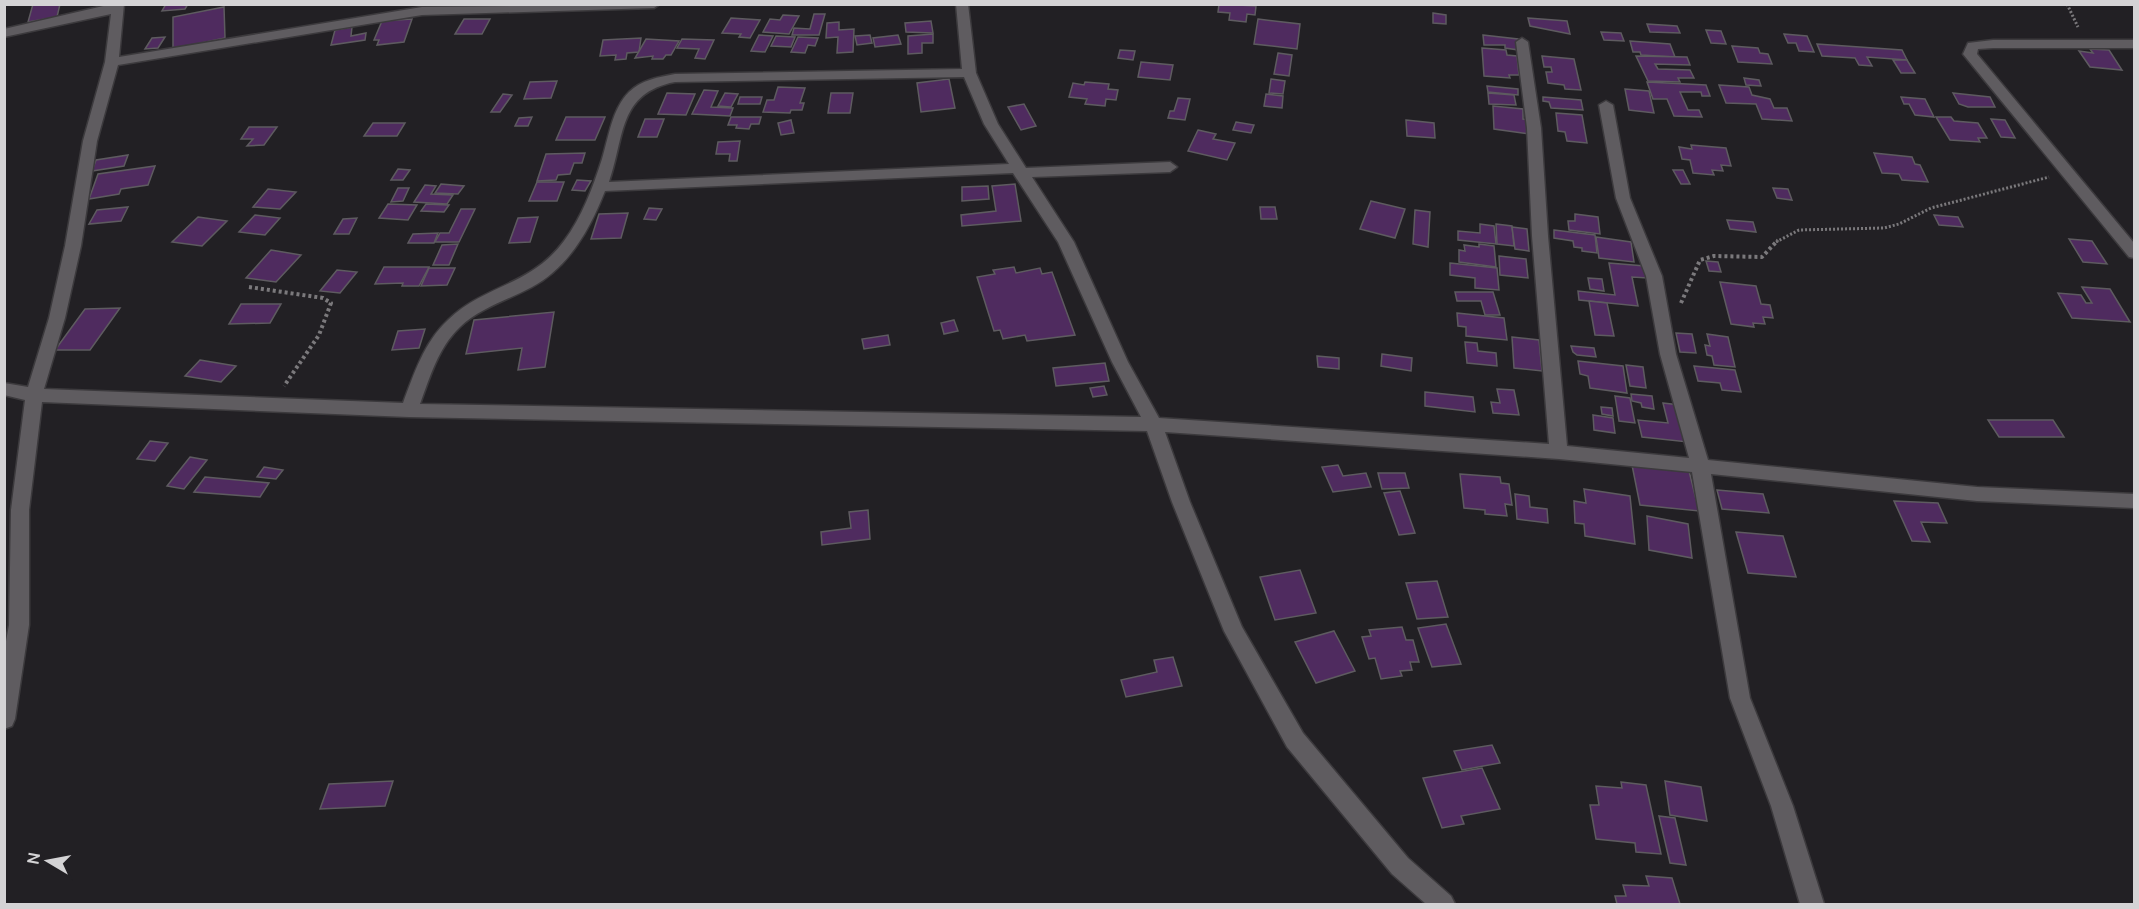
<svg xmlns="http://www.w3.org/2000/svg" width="2139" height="909" viewBox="0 0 2139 909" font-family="Manrope,sans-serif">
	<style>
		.building { fill: #4f2b5f; stroke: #5e5b60; stroke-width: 1.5 }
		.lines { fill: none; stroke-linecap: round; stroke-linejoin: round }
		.minor-casing { stroke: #3c3a3d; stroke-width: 3 }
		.path-far1 { stroke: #7b797c; stroke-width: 3; stroke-dasharray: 2 2; stroke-linecap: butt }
		.path { stroke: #7b797c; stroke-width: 4; stroke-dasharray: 3 3; stroke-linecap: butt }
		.minor { fill: #5f5c60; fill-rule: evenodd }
	</style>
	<rect width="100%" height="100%" fill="#222024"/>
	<g class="building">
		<polygon points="33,4 60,4 57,17 28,22"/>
		<polygon points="166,4 188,4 185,9 162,11"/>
		<polygon points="1219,4 1256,6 1255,15 1247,14 1246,22 1229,20 1230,13 1218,12"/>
		<polygon points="224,7 225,38 173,49 173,17"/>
		<polygon points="1433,13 1446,15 1446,24 1433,23"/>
		<polygon points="814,14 825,14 819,35 792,35 794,28 810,29"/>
		<polygon points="783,15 799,16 789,34 763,32 770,19 780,20"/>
		<polygon points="731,18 760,20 750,38 739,37 741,34 722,33"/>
		<polygon points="1528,18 1567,21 1570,34 1530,26"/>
		<polygon points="412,19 404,42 377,45 379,40 374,40 382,21"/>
		<polygon points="464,19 490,19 482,34 455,34"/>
		<polygon points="1258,19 1300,24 1297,49 1254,44"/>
		<polygon points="931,21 933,33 906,32 905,23"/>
		<polygon points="839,22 839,30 854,29 853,52 837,53 838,37 826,38 827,23"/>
		<polygon points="1647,24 1677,26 1680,33 1650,32"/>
		<polygon points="352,27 351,36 366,33 365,40 331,45 335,30"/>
		<polygon points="1706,30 1721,31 1726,44 1711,43"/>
		<polygon points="1601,32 1621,33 1624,41 1604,40"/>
		<polygon points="933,34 933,43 922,43 922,53 908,54 908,36"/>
		<polygon points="1784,34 1807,36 1814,52 1799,51 1796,43 1788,43"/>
		<polygon points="759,35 773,36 765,52 751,51"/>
		<polygon points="870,35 872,43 857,45 855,36"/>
		<polygon points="898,35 901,44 875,47 873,38"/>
		<polygon points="1483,35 1518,39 1519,50 1505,48 1505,45 1484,45"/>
		<polygon points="776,36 795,37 791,47 771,46"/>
		<polygon points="165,37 158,48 145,49 152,38"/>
		<polygon points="798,37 818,38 815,46 808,45 805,53 791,52"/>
		<polygon points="641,38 639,52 627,53 626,59 615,60 616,55 600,56 603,40"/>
		<polygon points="646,39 679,41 671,55 666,55 663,59 652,59 653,56 635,58"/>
		<polygon points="682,39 714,40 705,59 695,58 699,49 677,48"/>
		<polygon points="1630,41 1670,44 1675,57 1641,55 1640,52 1633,52"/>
		<polygon points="1817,44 1902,50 1907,60 1867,57 1872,66 1859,65 1855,58 1822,56"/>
		<polygon points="1732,46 1758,48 1760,53 1768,54 1772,64 1738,62"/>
		<polygon points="1482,48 1506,50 1507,55 1517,56 1519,75 1509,75 1510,78 1484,76"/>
		<polygon points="2090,49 2109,50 2122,70 2090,67 2079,51 2093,53"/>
		<polygon points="1120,50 1135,51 1133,60 1118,58"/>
		<polygon points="1278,53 1292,55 1289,76 1274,74"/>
		<polygon points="1542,56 1574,59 1581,90 1565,89 1564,85 1548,83 1546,72 1552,72 1551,67 1544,67"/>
		<polygon points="1636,56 1687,57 1690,65 1655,64 1658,69 1690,70 1694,78 1678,78 1680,82 1648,81"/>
		<polygon points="1893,60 1907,60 1915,73 1901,73"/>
		<polygon points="1141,62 1173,65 1170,80 1138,77"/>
		<polygon points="1744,78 1759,80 1761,86 1746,85"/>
		<polygon points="949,79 955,108 921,112 917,83"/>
		<polygon points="1271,79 1285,81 1283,94 1269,93"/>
		<polygon points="557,81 551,98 524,99 530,82"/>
		<polygon points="1085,82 1109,84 1108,89 1118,90 1116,100 1106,99 1105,106 1085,104 1087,99 1069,97 1073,83 1084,85"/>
		<polygon points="1647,82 1706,85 1710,96 1702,96 1701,92 1680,92 1688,110 1699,110 1702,117 1674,116 1667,99 1653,99"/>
		<polygon points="1719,85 1749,87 1752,95 1770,99 1774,108 1787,108 1792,121 1762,119 1756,104 1726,103"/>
		<polygon points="1487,86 1518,89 1518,95 1488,92"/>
		<polygon points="778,87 805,88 800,103 804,103 802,110 791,110 790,113 763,112 767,100 774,100"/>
		<polygon points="1625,89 1649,91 1654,113 1629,110"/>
		<polygon points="704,90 718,91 711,107 733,108 730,116 692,114"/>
		<polygon points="667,93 695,94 686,115 658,114"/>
		<polygon points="725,93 738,94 731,107 718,106"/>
		<polygon points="831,93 853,93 850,113 828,113"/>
		<polygon points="1488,93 1514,95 1516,105 1489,104"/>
		<polygon points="1953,93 1990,97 1995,107 1968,107 1959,104"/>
		<polygon points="503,94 512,95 500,112 491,112"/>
		<polygon points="1266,94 1283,96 1282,108 1264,106"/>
		<polygon points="740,97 762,97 760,104 738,104"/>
		<polygon points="1543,97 1581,100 1583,110 1551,108 1549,102 1543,101"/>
		<polygon points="1901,97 1925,99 1934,117 1915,115 1909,104 1904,104"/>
		<polygon points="1178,98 1190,99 1185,120 1168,118 1170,111 1174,111"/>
		<polygon points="1024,104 1036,126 1021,130 1008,107"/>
		<polygon points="1493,106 1523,109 1523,119 1530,120 1530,134 1494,129"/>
		<polygon points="1556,113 1582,115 1587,143 1567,141 1565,132 1558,131"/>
		<polygon points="532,117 528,126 515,126 519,118"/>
		<polygon points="566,117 605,117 595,140 556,140"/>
		<polygon points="731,117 761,117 759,124 751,124 749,129 736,128 737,125 728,125"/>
		<polygon points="1936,117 1951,117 1954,121 1978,123 1987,138 1978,138 1980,142 1950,140"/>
		<polygon points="645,119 664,119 657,137 638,137"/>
		<polygon points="1991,119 2005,120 2015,138 2001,137"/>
		<polygon points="791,120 794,133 781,135 778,123"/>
		<polygon points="1406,120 1434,123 1435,138 1407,136"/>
		<polygon points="1236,122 1254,125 1251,133 1233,130"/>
		<polygon points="373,123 405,123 397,136 364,136"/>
		<polygon points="249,127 277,127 264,145 247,146 253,139 241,139"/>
		<polygon points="1198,130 1216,134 1213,139 1235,143 1227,160 1188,151"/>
		<polygon points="740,141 737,161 729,161 730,154 716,154 718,142"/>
		<polygon points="1691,145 1726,148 1731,166 1721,165 1723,171 1712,170 1714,175 1693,173 1690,160 1682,159 1679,147 1692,149"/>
		<polygon points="585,153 582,163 574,163 570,174 558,175 556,180 537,181 546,154"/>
		<polygon points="1874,153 1912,157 1915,164 1920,165 1928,182 1902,180 1899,174 1882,173"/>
		<polygon points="128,155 124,166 92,171 96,160"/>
		<polygon points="155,166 148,185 121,189 119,194 89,199 98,174"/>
		<polygon points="398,169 410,170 403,180 391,180"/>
		<polygon points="1673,170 1683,170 1690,184 1681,184"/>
		<polygon points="577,180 591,181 585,191 572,190"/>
		<polygon points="537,182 564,182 557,201 529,201"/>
		<polygon points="441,184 464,186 458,194 435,193"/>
		<polygon points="1015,184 1021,221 962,226 961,215 996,211 992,186"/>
		<polygon points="425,185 436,186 431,194 453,195 447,204 414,202"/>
		<polygon points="988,186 989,199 962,201 962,187"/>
		<polygon points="398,188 409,188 403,201 391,202"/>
		<polygon points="1773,188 1788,189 1792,200 1777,198"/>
		<polygon points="268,189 296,192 280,209 253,207"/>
		<polygon points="1371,201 1405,209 1395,238 1360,229"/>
		<polygon points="388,204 417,205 408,220 379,218"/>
		<polygon points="426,204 449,205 444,212 421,211"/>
		<polygon points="128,207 121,221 89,224 97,210"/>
		<polygon points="1260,207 1275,207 1277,219 1261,219"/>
		<polygon points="649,208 662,209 656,220 644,219"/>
		<polygon points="461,209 475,209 459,242 435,242 440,233 449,233"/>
		<polygon points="1415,210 1430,212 1428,247 1413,244"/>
		<polygon points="628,213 621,238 591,239 599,214"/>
		<polygon points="1575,214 1598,217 1600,234 1569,230 1568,221 1575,221"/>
		<polygon points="255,215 280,218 265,235 239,232"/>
		<polygon points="1934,215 1958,217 1963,227 1939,225"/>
		<polygon points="198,217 227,221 202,246 172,242"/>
		<polygon points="538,217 530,242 509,243 518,218"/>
		<polygon points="357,218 349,234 334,234 343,219"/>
		<polygon points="1727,220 1753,222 1756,232 1730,229"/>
		<polygon points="1480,224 1494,226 1496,244 1458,240 1458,231 1480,233"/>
		<polygon points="1496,224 1512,226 1514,246 1497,244"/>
		<polygon points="1512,227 1527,229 1529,251 1515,249"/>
		<polygon points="1554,230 1595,235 1597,253 1582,251 1582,248 1574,247 1573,241 1554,238"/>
		<polygon points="438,233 434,243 408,243 413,234"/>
		<polygon points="1596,237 1631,242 1634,262 1599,258"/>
		<polygon points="2069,239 2092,241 2107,264 2083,262"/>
		<polygon points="458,244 449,265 433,265 442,245"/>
		<polygon points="1479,244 1494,246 1496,267 1459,262 1459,250 1465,251 1464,245 1479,247"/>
		<polygon points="271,250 301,255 276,282 246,278"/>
		<polygon points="1499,256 1526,259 1528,278 1500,275"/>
		<polygon points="1706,261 1718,262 1721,272 1709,271"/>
		<polygon points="1450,263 1497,268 1499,290 1475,288 1475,278 1450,275"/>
		<polygon points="1609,263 1645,266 1648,278 1632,277 1638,306 1579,300 1578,291 1615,295"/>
		<polygon points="384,267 429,267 419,286 402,286 403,283 375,284"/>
		<polygon points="1014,267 1016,273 1040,268 1042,274 1052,272 1075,335 1027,341 1025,335 1003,339 1000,330 994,331 977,277 995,274 993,270"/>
		<polygon points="429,268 455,268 447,285 421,286"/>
		<polygon points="337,270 357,272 340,293 320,291"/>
		<polygon points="1588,278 1602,279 1604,291 1590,289"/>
		<polygon points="1720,282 1756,286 1761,304 1770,305 1773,318 1763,317 1765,324 1753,323 1754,327 1731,324"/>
		<polygon points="2082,287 2110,289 2130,322 2072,318 2058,293 2081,295 2086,303 2092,303"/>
		<polygon points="1455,292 1493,292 1500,315 1485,315 1481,301 1457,301"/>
		<polygon points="1589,301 1607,303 1614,336 1595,335"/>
		<polygon points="241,304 281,304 270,323 229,324"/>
		<polygon points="120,308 90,350 55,350 85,309"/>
		<polygon points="554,312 545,367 518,370 522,348 466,354 474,320"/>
		<polygon points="1457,313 1504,318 1507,340 1466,336 1466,327 1458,326"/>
		<polygon points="954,320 958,331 944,334 941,323"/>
		<polygon points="425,329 419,348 392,350 398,331"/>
		<polygon points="1676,333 1692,334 1696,353 1680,352"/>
		<polygon points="1707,334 1728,337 1735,367 1714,365 1712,356 1707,355 1705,345 1710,346"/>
		<polygon points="888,335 890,345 864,349 862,339"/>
		<polygon points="1512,337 1539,340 1542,371 1514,368"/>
		<polygon points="1465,342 1477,343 1478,351 1496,353 1497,366 1467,363"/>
		<polygon points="1571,346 1594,348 1596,357 1577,355 1573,352"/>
		<polygon points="1382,354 1412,358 1411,371 1381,366"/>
		<polygon points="1317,356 1339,358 1339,369 1318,367"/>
		<polygon points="200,360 236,366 221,382 185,376"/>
		<polygon points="1578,361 1623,366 1627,393 1590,388 1588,376 1580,374"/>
		<polygon points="1105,363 1109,381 1056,386 1053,368"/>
		<polygon points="1626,365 1643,367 1646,388 1630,386"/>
		<polygon points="1694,366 1735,370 1741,392 1722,390 1720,383 1698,381"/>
		<polygon points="1104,386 1107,395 1093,397 1090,388"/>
		<polygon points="1497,389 1514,390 1519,415 1493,413 1491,402 1500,403"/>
		<polygon points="1425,392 1473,397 1475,412 1425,406"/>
		<polygon points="1631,394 1652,396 1654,409 1642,407 1641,403 1632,401"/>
		<polygon points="1615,396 1630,398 1635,423 1619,421"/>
		<polygon points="1663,403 1680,405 1688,442 1642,437 1638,420 1668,423"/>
		<polygon points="1601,407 1612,408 1613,416 1602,414"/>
		<polygon points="1593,415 1613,418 1615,433 1594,430"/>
		<polygon points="1988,420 2053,420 2064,437 1999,437"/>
		<polygon points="150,441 168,443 155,461 137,459"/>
		<polygon points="190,457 207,460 184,489 167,486"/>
		<polygon points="1338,465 1343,476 1366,473 1371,487 1333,492 1322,467"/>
		<polygon points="1632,465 1689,471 1699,511 1640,505"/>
		<polygon points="264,467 283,470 276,479 257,477"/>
		<polygon points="1378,473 1405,473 1409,488 1382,489"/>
		<polygon points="1460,474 1500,477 1501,483 1509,484 1512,505 1505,504 1507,516 1485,514 1485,510 1464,508"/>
		<polygon points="205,477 269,483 260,497 194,492"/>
		<polygon points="1584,489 1630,496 1635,544 1585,536 1584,524 1575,523 1574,501 1586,503"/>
		<polygon points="1717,490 1763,494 1769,513 1722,509"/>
		<polygon points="1400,491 1415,533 1399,535 1384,493"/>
		<polygon points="1515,494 1529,496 1530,507 1547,509 1548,523 1517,519"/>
		<polygon points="1894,501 1938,503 1947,523 1921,522 1930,542 1912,541"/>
		<polygon points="868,510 870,539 822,545 821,532 851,528 849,512"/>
		<polygon points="1647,516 1688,524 1692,558 1649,550"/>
		<polygon points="1736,532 1783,536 1796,577 1748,573"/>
		<polygon points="1300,570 1316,613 1275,620 1260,577"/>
		<polygon points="1437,581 1448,617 1417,619 1406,583"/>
		<polygon points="1446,624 1461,664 1432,667 1418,628"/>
		<polygon points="1402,627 1406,640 1413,640 1419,662 1410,662 1412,670 1400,671 1402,676 1381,679 1375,658 1369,659 1362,637 1371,636 1369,630"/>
		<polygon points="1334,631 1355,671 1316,683 1295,642"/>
		<polygon points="1173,657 1182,686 1126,697 1121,680 1157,672 1154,660"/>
		<polygon points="1492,745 1500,763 1462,770 1454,751"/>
		<polygon points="1482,768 1500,809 1461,816 1464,824 1442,828 1423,778"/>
		<polygon points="393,781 385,806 320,809 329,784"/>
		<polygon points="1665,781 1701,787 1707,821 1670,815"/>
		<polygon points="1621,782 1646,785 1661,854 1636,852 1635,843 1596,839 1590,805 1599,805 1596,786 1622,788"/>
		<polygon points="1659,816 1675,818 1686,865 1670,863"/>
		<polygon points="1646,876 1672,878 1680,904 1617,904 1615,896 1626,896 1623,885 1649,886"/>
	</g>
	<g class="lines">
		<g class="minor-casing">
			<g id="minor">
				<path d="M112 4H124L119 57 422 7 660 4 654 8 422 15 118 65 97 141 81 246 65 318 44 389 403 403C414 374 424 342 448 320 484 285 531 286 564 241 582 217 593 187 602 159 609 136 612 109 629 92 641 80 659 77 675 74L962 69 956 4H968L976 73 998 124 1026 168 1170 162 1177 167 1170 172 1032 177 1074 242 1128 362 1159 418 1549 444 1532 236 1527 128 1516 42 1522 38 1528 42 1541 128 1548 236 1567 446 1689 458 1660 354 1646 276 1616 198 1599 105 1606 101 1613 105 1630 198 1662 276 1676 354 1708 460 1977 487 2134 494V508L1977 501 1711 474 1750 698 1793 806 1824 904H1800L1771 806 1730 698 1692 472 1559 459 1165 432 1190 502 1242 627 1303 733 1408 858 1451 896 1455 904H1426L1392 874 1287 747 1224 631 1172 502 1147 431 409 417 42 402 29 510V625L15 719 12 726 4 729V652L9 625 11 510 25 400 4 395V383L28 387 49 318 65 246 83 141 105 62 111 14 4 37V29ZM964 77 984 124 1009 164 609 182C625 136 618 93 675 82ZM1013 173 1058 242 1112 362 1141 417 420 404C430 377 438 348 460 327 480 308 508 300 532 287 569 267 590 229 605 191Z"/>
				<polygon points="1993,40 2134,40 2134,48 1993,48 1978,49 1977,54 2134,243 2134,258 2129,257 1963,54 1968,43"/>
			</g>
		</g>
		<g class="path-far1">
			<polyline points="2067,4 2078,27"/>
			<polyline points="1776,242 1799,230 1884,228 1899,224 1931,208 2049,177"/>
		</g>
		<g class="path">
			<polyline points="249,287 323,298 331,303 319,335 284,386"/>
			<polyline points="1681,303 1700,260 1714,256 1762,257 1778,240"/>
		</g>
		<use href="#minor" class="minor"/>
	</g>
	<rect width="2139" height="909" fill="none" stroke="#d4d3d5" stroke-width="12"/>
	<g transform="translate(48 861) rotate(280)" stroke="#222024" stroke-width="4.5" paint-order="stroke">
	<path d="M0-4.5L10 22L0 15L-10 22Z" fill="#d4d3d5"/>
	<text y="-9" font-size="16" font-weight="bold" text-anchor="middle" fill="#d4d3d5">N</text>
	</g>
</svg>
